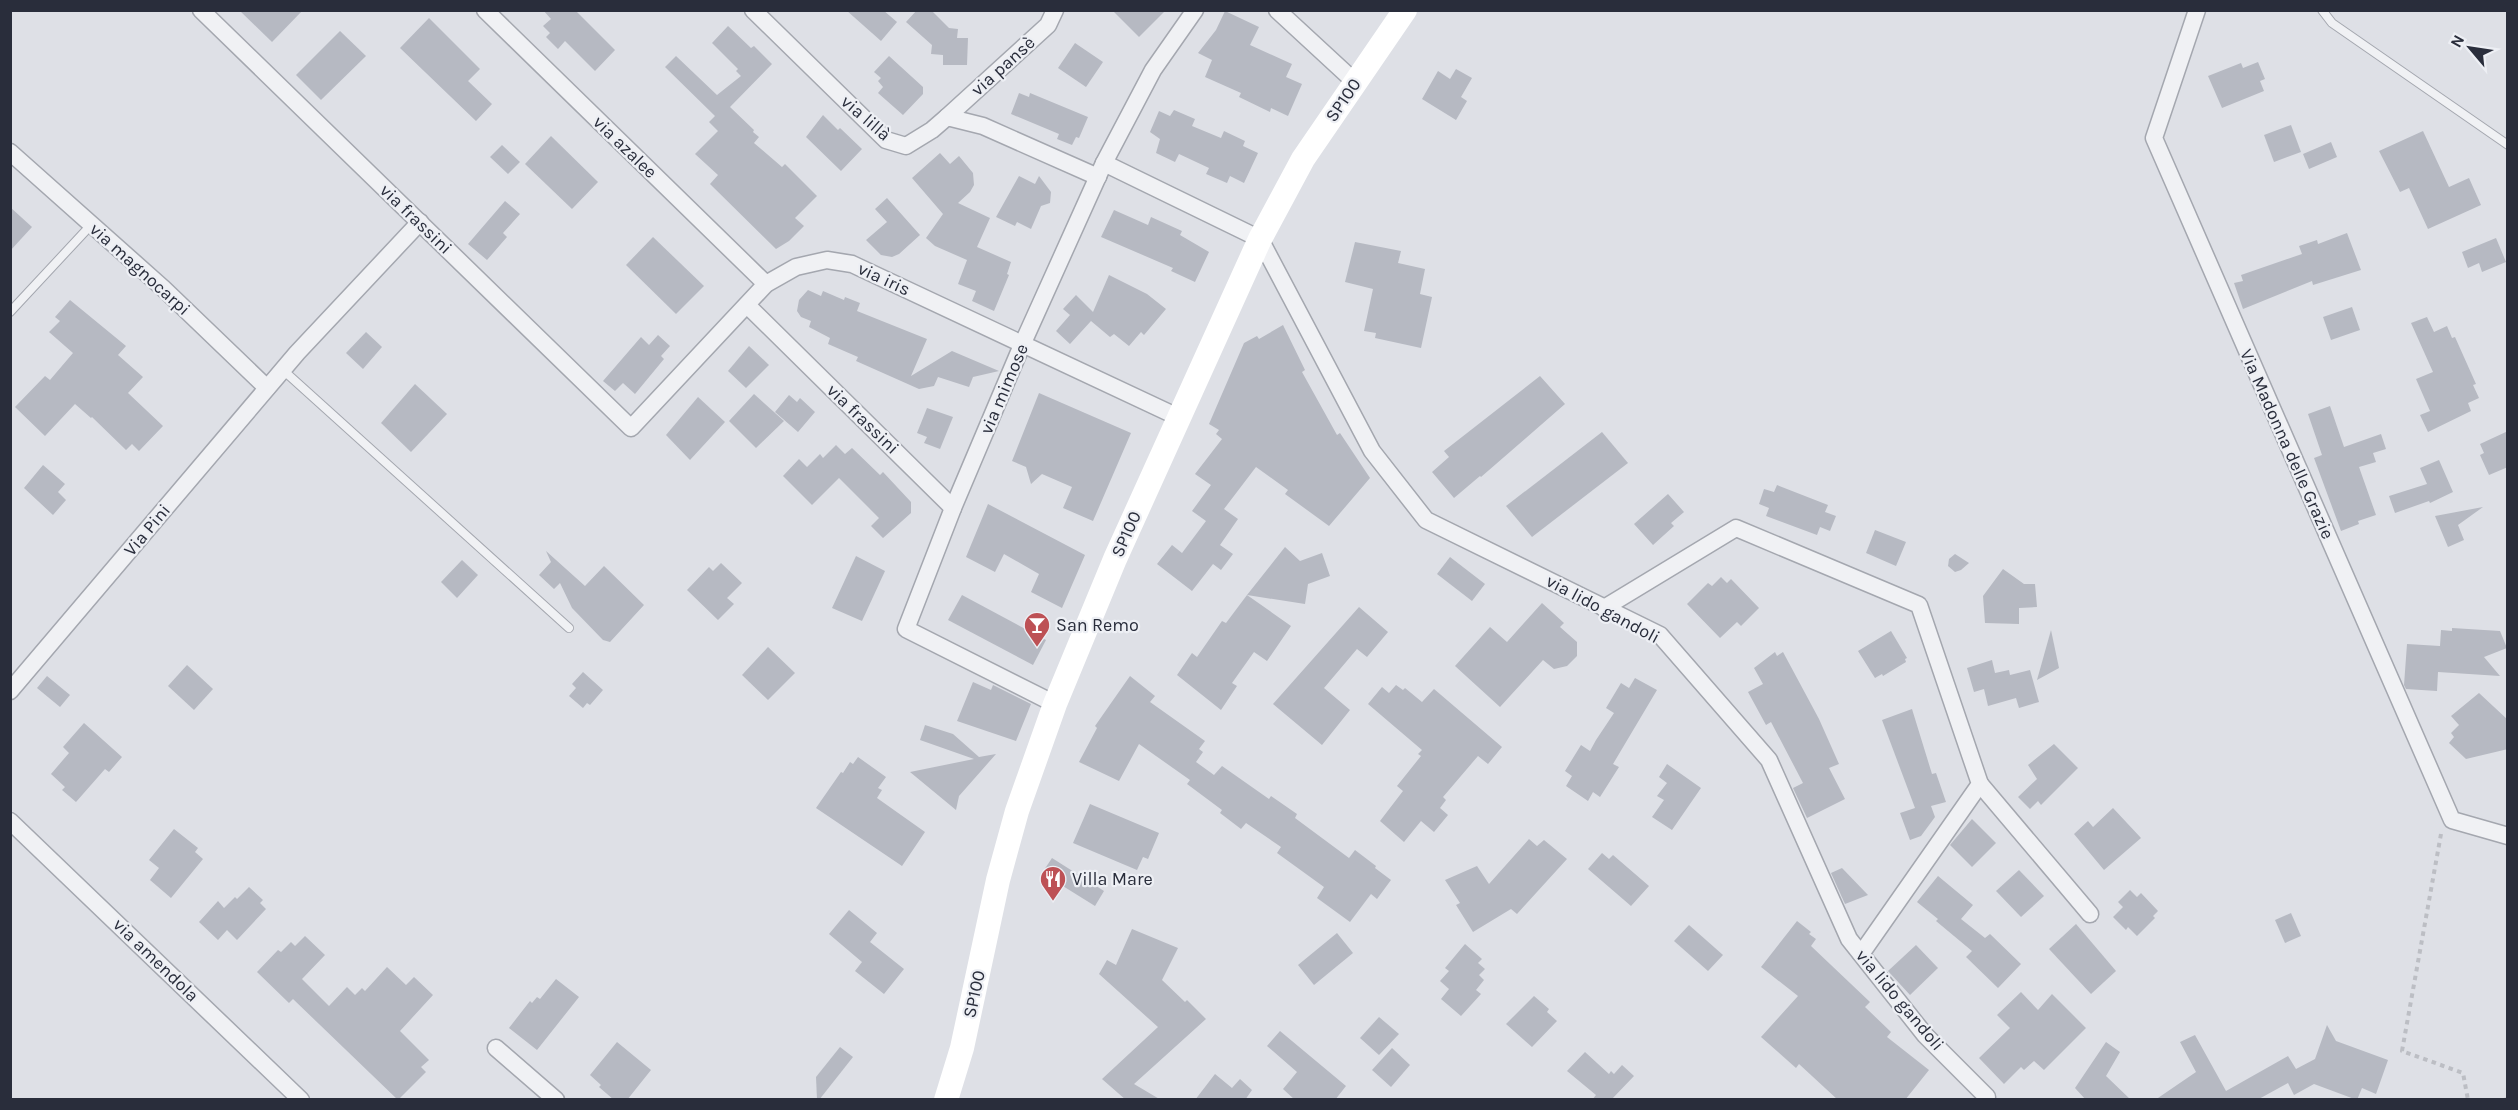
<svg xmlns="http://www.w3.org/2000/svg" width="2518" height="1110" viewBox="0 0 2518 1110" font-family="Karla,sans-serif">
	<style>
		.building { fill: #b6b9c2 }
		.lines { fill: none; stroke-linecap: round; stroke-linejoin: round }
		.service-casing { stroke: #a4a7af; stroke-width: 10 }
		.minor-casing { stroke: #a4a7af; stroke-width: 19 }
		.path { stroke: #bcbec4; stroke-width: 4; stroke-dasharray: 4.5 4.5; stroke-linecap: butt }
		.service { stroke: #f0f1f4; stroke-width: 8 }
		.minor { stroke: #f0f1f4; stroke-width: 16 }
		.secondary { stroke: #fff; stroke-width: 24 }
		.labels { text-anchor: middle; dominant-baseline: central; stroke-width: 4.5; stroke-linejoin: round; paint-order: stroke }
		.street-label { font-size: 18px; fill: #292d3b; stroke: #edeff4 }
		.poi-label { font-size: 18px; fill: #292d3b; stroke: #edeff4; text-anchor: start }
	</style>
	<rect width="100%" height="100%" fill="#dee0e6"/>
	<g class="building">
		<polygon points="239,10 303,10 272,42"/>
		<polygon points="543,10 575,10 615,50 595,71 565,41 558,49 546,37 550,33 543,26 551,19"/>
		<polygon points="846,10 883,10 897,22 881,41"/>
		<polygon points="917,10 931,10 949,28 958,29 957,38 968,38 967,65 943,65 943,55 931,54 932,45 906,22"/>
		<polygon points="1112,10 1166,10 1139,37"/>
		<polygon points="1225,11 1259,27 1250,45 1292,64 1286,77 1302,84 1288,116 1271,108 1270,112 1239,97 1241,93 1205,77 1212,60 1198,53 1216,30"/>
		<polygon points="429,18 480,69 468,81 492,104 476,121 400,48"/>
		<polygon points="728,26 751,48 754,46 772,64 730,107 754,130 753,132 759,137 754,143 782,167 785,164 817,196 795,218 804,226 789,241 776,249 710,184 718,175 695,154 718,131 709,122 715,116 665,67 676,56 717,95 741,76 736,71 738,69 712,43"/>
		<polygon points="340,31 366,56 321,100 296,75"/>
		<polygon points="1075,43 1103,62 1086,87 1058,68"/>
		<polygon points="889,56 923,87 923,94 903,115 878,93 883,87 878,81 881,78 874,72"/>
		<polygon points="2258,62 2265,79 2260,81 2264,91 2222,108 2208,76 2241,63 2243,68"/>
		<polygon points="1456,69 1472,78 1461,97 1467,101 1456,120 1422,99 1438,71 1450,79"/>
		<polygon points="1019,93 1029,97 1030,93 1088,117 1079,138 1076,137 1072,145 1057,139 1059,134 1011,114"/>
		<polygon points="1174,110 1195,119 1192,126 1221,138 1224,131 1245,141 1243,146 1258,153 1244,183 1230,176 1227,183 1206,174 1209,168 1179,154 1175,162 1156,153 1160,139 1150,132 1159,111 1170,116"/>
		<polygon points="823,115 838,130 840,128 862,149 841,171 806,137"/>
		<polygon points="2291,125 2301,152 2274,162 2264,135"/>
		<polygon points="2423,131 2449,187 2469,178 2481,205 2428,229 2409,188 2400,192 2379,151"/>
		<polygon points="551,136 598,182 572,209 525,164"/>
		<polygon points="2331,142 2337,157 2309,169 2303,154"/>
		<polygon points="502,145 520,162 508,174 490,157"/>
		<polygon points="940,153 950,164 959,156 973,173 974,185 970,192 958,203 990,218 977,247 1011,262 1007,274 1009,275 994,311 972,301 976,291 958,284 967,260 935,246 926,238 943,214 912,178"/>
		<polygon points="1019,176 1035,184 1039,176 1051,192 1050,203 1041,206 1031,229 1017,222 1015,226 996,217"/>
		<polygon points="887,198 920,235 899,254 892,257 881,255 866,240 887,222 875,209"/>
		<polygon points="505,201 520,214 503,233 507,237 487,260 468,244"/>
		<polygon points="10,207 32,227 10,251"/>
		<polygon points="1114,210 1148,225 1151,217 1182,231 1180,235 1209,252 1195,282 1171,271 1173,268 1101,237"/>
		<polygon points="2347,233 2361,270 2313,285 2312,281 2243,309 2234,283 2243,281 2241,275 2302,254 2299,246 2317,240 2318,244"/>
		<polygon points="653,237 704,286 676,314 626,265"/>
		<polygon points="2496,238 2506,262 2482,272 2479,263 2468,268 2462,252"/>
		<polygon points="1355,242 1401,251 1398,263 1425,269 1420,294 1432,297 1421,348 1375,338 1376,333 1364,331 1373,289 1345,282"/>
		<polygon points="1109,275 1147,294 1166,309 1144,335 1141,332 1129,346 1114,334 1110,337 1091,321 1070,344 1056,331 1070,315 1063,309 1076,295 1093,312"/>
		<polygon points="808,290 821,296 823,291 844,300 845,297 860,303 857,311 927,339 911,376 952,351 999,371 973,377 969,387 938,377 934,386 919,389 856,361 858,357 828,344 830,338 809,327 811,321 801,317 797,311 799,300"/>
		<polygon points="70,300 126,346 118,355 143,377 128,393 163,426 139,451 132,444 126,450 92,417 91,418 75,404 45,436 15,407 45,376 50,380 73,353 49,332 60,321 55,317"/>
		<polygon points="2352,307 2360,330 2331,340 2323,317"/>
		<polygon points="2427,317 2434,332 2447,326 2452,338 2455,337 2476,384 2473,385 2479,398 2468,403 2471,411 2428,432 2420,415 2430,411 2416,379 2433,372 2411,323"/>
		<polygon points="1283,325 1305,370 1302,372 1337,435 1340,433 1370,478 1329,526 1285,494 1288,490 1256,467 1224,509 1238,519 1220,545 1233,554 1221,570 1213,564 1192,591 1157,564 1172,545 1182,553 1206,521 1192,511 1211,485 1195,474 1222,439 1216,434 1219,430 1209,424 1244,343 1257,336 1259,339"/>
		<polygon points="366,332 382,347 363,369 346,353"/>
		<polygon points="658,335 670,346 661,356 664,359 635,394 623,383 615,391 603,381 641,337 649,345"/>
		<polygon points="749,346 769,365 746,388 728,371"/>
		<polygon points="1540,376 1565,404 1481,477 1480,476 1454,498 1432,472 1449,457 1444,451"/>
		<polygon points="415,384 447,414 411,452 381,423"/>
		<polygon points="1039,393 1131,433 1093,521 1063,508 1072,487 1042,474 1031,484 1026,467 1012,461"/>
		<polygon points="754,394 784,421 756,448 729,421"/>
		<polygon points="789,395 797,402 800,398 815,412 798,432 775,412"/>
		<polygon points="698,397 725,422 690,460 666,435"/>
		<polygon points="2330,406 2344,447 2381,434 2386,449 2373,453 2376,462 2359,467 2376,515 2358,521 2359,524 2341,531 2314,458 2322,455 2308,414"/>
		<polygon points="927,408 953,417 940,449 924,443 927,437 917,433"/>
		<polygon points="2508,431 2508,467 2489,475 2480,455 2484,453 2480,444"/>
		<polygon points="1602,432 1628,463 1532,537 1506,506"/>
		<polygon points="836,445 845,454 852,448 880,475 883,472 911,502 911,513 883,538 871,526 879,518 839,478 812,505 783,476 799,459 807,467 820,454 823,458"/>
		<polygon points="2439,460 2453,492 2430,503 2429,501 2395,513 2389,496 2427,484 2420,468"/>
		<polygon points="43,465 65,484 58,492 66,500 53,515 24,488"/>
		<polygon points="1777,485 1828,505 1825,512 1836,516 1830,531 1820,527 1817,535 1766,516 1769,508 1759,504 1764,489 1774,492"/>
		<polygon points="1668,494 1684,512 1671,523 1674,526 1653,545 1634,524"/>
		<polygon points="988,504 1085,555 1062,608 1031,592 1039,574 1004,554 995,572 966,557"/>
		<polygon points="2483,507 2458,525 2464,540 2448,547 2435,516"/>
		<polygon points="1875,530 1906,542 1896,566 1866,553"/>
		<polygon points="1285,547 1300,561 1322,553 1330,576 1308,584 1305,604 1247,595"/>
		<polygon points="546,551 585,586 604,566 644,605 610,642 603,640 572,608 560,583 554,589 539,575 551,562"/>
		<polygon points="1955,554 1969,563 1961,570 1955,572 1948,566 1949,559"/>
		<polygon points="856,556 885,571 862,621 832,608"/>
		<polygon points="1450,557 1485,584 1472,601 1437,574"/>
		<polygon points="462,560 478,575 457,598 441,582"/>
		<polygon points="721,563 742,583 727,598 734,604 718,620 687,590 709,567 713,571"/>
		<polygon points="2003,569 2024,584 2035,584 2037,607 2019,608 2019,624 1985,623 1983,596"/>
		<polygon points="1721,577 1727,583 1731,579 1759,608 1741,626 1737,622 1720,638 1687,604 1708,583 1712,586"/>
		<polygon points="962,595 1046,640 1033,665 948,620"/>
		<polygon points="1247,595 1291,626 1267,661 1254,652 1232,683 1237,686 1221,710 1177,675 1192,653 1197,657 1222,621 1226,623"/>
		<polygon points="1542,603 1564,623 1560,627 1577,642 1577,656 1567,666 1554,669 1543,660 1500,707 1455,666 1490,627 1507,642"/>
		<polygon points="1359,607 1388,632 1367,657 1357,649 1324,688 1350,710 1322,745 1273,704"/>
		<polygon points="2452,628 2500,631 2507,648 2484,657 2500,676 2438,672 2437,691 2406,689 2404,685 2407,644 2440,646 2441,630 2452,631"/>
		<polygon points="2051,630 2059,668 2037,680"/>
		<polygon points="1891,631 1907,658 1905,659 1906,662 1883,676 1882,674 1875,678 1858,651"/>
		<polygon points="768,647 795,673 768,700 742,675"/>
		<polygon points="1775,652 1777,656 1783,652 1819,719 1839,764 1829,768 1845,799 1807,818 1793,788 1803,783 1771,722 1766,725 1748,692 1763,684 1754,668"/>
		<polygon points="1992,660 1995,673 2009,670 2010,675 2030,670 2039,702 2019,708 2016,698 1988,706 1984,689 1974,692 1967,668"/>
		<polygon points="187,665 213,689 194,710 168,686"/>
		<polygon points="583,672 603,690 590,705 587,703 583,708 569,696 576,688 572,684"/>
		<polygon points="47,676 70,695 60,707 37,688"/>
		<polygon points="1130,676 1155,696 1150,702 1205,741 1199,749 1203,752 1196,762 1214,775 1222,766 1269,799 1271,796 1297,814 1295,818 1349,858 1355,850 1376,866 1375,868 1391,880 1377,899 1371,894 1350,922 1317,898 1324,887 1277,853 1281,847 1246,823 1241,829 1220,813 1222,810 1187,784 1190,780 1139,744 1119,781 1079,762 1097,728 1095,726"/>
		<polygon points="1635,678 1657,690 1613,764 1619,767 1600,797 1593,792 1588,801 1566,786 1572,776 1565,771 1581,745 1590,751 1596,740 1614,713 1606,708 1621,683 1629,688"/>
		<polygon points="973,682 991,690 993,685 1031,704 1016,741 957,721"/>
		<polygon points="1396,685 1403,690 1405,688 1422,702 1434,689 1502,747 1488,764 1478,756 1443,797 1446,800 1440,808 1448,815 1434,832 1421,821 1404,842 1380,821 1403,791 1397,786 1421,756 1418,754 1422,750 1368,704 1382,687 1389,693"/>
		<polygon points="2479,693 2508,720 2508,749 2466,759 2449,743 2454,737 2451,733 2459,725 2451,716"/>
		<polygon points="1912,709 1932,774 1936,773 1946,802 1931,806 1935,817 1921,836 1910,840 1900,813 1915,808 1882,720"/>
		<polygon points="84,723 122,757 109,772 105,769 76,802 62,790 65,787 51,774 69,753 63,747"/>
		<polygon points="925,725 953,734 979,757 996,754 959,796 956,810 910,772 974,759 920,740"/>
		<polygon points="2054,744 2078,768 2041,805 2038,801 2030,809 2018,797 2037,779 2028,765"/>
		<polygon points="858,757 886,777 878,788 882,790 877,798 925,832 902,866 816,808 841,772 843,773 850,762 853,764"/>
		<polygon points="1667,764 1701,788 1672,830 1652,817 1664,800 1657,796 1667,783 1659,777"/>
		<polygon points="1090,804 1159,833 1148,859 1143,857 1137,870 1073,843"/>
		<polygon points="2113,808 2141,838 2104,870 2074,834 2088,821 2093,827"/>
		<polygon points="1972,819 1996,843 1972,867 1950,845"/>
		<polygon points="174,829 198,848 195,852 203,859 171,898 150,880 159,868 149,860"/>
		<polygon points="1529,839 1537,846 1544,840 1567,859 1517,914 1511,909 1473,932 1456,905 1460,903 1445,880 1477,866 1489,884"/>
		<polygon points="1602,853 1609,859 1613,855 1649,886 1631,906 1588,869"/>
		<polygon points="1052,858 1104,891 1095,906 1042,873"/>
		<polygon points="1842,868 1868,895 1845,904 1831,873"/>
		<polygon points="2019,870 2044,896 2021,917 1996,891"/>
		<polygon points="1938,876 1973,905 1961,919 1985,938 1990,934 2021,964 1998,988 1966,957 1972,951 1936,921 1938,919 1917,902"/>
		<polygon points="249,887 263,900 260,903 266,909 237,940 227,930 218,940 199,922 218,901 224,908 235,897 237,899"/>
		<polygon points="2130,890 2137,897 2141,893 2158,911 2153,916 2155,918 2137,936 2128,927 2126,930 2113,917 2123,907 2118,902"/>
		<polygon points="849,910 877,933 870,942 904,969 884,994 855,971 862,962 829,934"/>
		<polygon points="2291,913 2301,936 2285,943 2275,920"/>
		<polygon points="1797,921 1811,932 1809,934 1816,939 1811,946 1870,1002 1865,1007 1891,1032 1887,1037 1929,1070 1905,1100 1838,1100 1799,1064 1796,1068 1761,1037 1798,996 1761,967"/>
		<polygon points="2076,924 2116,971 2091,994 2049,949"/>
		<polygon points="1689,925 1723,955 1708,971 1674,941"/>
		<polygon points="1132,929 1178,948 1162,980 1185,1002 1187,1000 1206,1019 1134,1084 1161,1100 1126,1100 1102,1079 1158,1027 1099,974 1107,960 1116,965"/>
		<polygon points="1337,933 1353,953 1314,985 1298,965"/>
		<polygon points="305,936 325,955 302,979 329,1006 347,987 355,995 362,988 365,991 387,967 406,985 414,977 433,995 400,1031 429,1060 421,1067 426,1072 398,1100 293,999 289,1003 257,972 278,950 281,952 291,942 295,946"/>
		<polygon points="1465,944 1482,959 1478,963 1485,969 1479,975 1484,980 1476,990 1481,994 1461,1016 1441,999 1449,989 1440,981 1449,971 1445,968"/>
		<polygon points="1916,945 1938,968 1910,995 1888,971"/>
		<polygon points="556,979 579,997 537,1050 509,1028 530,1001 532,1003 537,997 540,999"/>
		<polygon points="2021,992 2038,1010 2052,994 2086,1028 2044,1070 2034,1061 2024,1070 2021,1067 2004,1084 1979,1058 2010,1028 1997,1015"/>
		<polygon points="1534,996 1549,1009 1547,1012 1557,1021 1532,1047 1506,1024"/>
		<polygon points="1379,1017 1399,1034 1379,1055 1360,1038"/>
		<polygon points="2327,1025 2336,1041 2388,1060 2376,1094 2362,1088 2357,1100 2314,1084 2294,1095 2288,1083 2257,1100 2155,1100 2196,1072 2180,1042 2195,1035 2226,1091 2288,1056 2296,1069 2315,1059"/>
		<polygon points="1280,1031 1346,1086 1335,1100 1295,1100 1283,1089 1297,1072 1267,1046"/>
		<polygon points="617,1042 651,1070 627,1100 614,1100 599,1087 601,1085 590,1075"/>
		<polygon points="2106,1042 2120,1052 2106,1076 2131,1100 2086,1100 2075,1088"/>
		<polygon points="840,1047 853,1057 819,1100 817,1100 816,1077"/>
		<polygon points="1392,1048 1410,1065 1391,1087 1372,1070"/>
		<polygon points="1585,1052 1609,1074 1611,1071 1614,1074 1622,1065 1634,1076 1611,1100 1592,1100 1596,1095 1567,1071"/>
		<polygon points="1215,1074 1232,1088 1240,1079 1252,1090 1245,1100 1195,1100"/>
	</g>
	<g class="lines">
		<g class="service-casing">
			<g id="service">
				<polyline points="2322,10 2332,23 2508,145"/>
				<polyline points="10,312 91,225"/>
				<polyline points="283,370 569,628"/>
			</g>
		</g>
		<g class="minor-casing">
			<g id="minor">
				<polyline points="201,10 631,428 766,284 796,267 827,260 852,264 1178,417"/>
				<polyline points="485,10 766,284"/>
				<polyline points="753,10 886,140 906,146 932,130 947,117 983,126 1098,177"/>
				<polyline points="1277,10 1355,82"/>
				<polyline points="2197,10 2154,138 2452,820 2508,836"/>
				<polyline points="947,117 1048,25 1055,10"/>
				<polyline points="10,152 164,289 267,388"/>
				<polyline points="1104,163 1260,239 1372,451 1426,520 1660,635 1769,760 1849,939 1925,1035 1987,1097"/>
				<polyline points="747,305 953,508"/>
				<polyline points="1604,608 1736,528 1919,605 1980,784 1861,954"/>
				<polyline points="10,691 297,353 420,222"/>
				<polyline points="1055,704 906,629 953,508 1022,345 1104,163 1153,70 1195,10"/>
				<polyline points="1980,784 2090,914"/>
				<polyline points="10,821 301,1100"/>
				<polyline points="496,1048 556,1100"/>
			</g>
		</g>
		<g class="path">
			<polyline points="2441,834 2402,1051 2463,1073 2468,1100"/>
			<polyline points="2504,1100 2508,1099"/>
		</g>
		<use href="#service" class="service"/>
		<use href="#minor" class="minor"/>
		<polyline class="secondary" points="946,1100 962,1048 998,880 1017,811 1055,704 1115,559 1260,239 1303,159 1405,10"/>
	</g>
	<defs>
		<g id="bar-pin" transform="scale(1.35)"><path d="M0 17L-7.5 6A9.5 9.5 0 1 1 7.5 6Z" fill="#bd5155" stroke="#edeff4"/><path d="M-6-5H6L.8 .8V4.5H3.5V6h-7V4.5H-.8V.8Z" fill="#fff"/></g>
		<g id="restaurant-pin" transform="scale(1.35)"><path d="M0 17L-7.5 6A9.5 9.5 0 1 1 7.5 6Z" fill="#bd5155" stroke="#edeff4"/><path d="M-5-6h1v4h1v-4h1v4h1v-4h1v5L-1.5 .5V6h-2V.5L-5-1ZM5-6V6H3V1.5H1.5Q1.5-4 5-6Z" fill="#fff"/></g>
	</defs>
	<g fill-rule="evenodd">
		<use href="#bar-pin" x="1037" y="625"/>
		<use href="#restaurant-pin" x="1053" y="879"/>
	</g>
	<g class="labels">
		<g class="street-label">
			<text transform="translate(1003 66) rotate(-42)">via pansè</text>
			<text transform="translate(1343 100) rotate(-56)">SP100</text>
			<text transform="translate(866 118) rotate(41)">via lillà</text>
			<text transform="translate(625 147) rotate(44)">via azalee</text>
			<text transform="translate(416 219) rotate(44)">via frassini</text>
			<text transform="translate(140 269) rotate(42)">via magnocarpi</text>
			<text transform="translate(884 279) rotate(25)">via iris</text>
			<text transform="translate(1004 389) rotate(-67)">via mimose</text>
			<text transform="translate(863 419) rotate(44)">via frassini</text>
			<text transform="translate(2287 444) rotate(66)">Via Madonna delle Grazie</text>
			<text transform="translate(147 530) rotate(-50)">Via Pini</text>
			<text transform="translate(1126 534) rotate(-66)">SP100</text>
			<text transform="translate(1603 609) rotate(28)">via lido gandoli</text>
			<text transform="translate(156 960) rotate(44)">via amendola</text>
			<text transform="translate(974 994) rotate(-78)">SP100</text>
			<text transform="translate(1900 1000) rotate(50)">via lido gandoli</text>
		</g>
		<g class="poi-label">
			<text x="1056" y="625">San Remo</text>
			<text x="1072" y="879">Villa Mare</text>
		</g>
	</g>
	<rect width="2518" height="1110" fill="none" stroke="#292d3b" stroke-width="24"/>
	<g transform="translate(2470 48) rotate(299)" stroke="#edeff4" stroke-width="4.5" paint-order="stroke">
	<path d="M0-4.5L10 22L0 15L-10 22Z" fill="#292d3b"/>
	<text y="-9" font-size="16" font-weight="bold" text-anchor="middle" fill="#292d3b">N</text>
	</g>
</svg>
